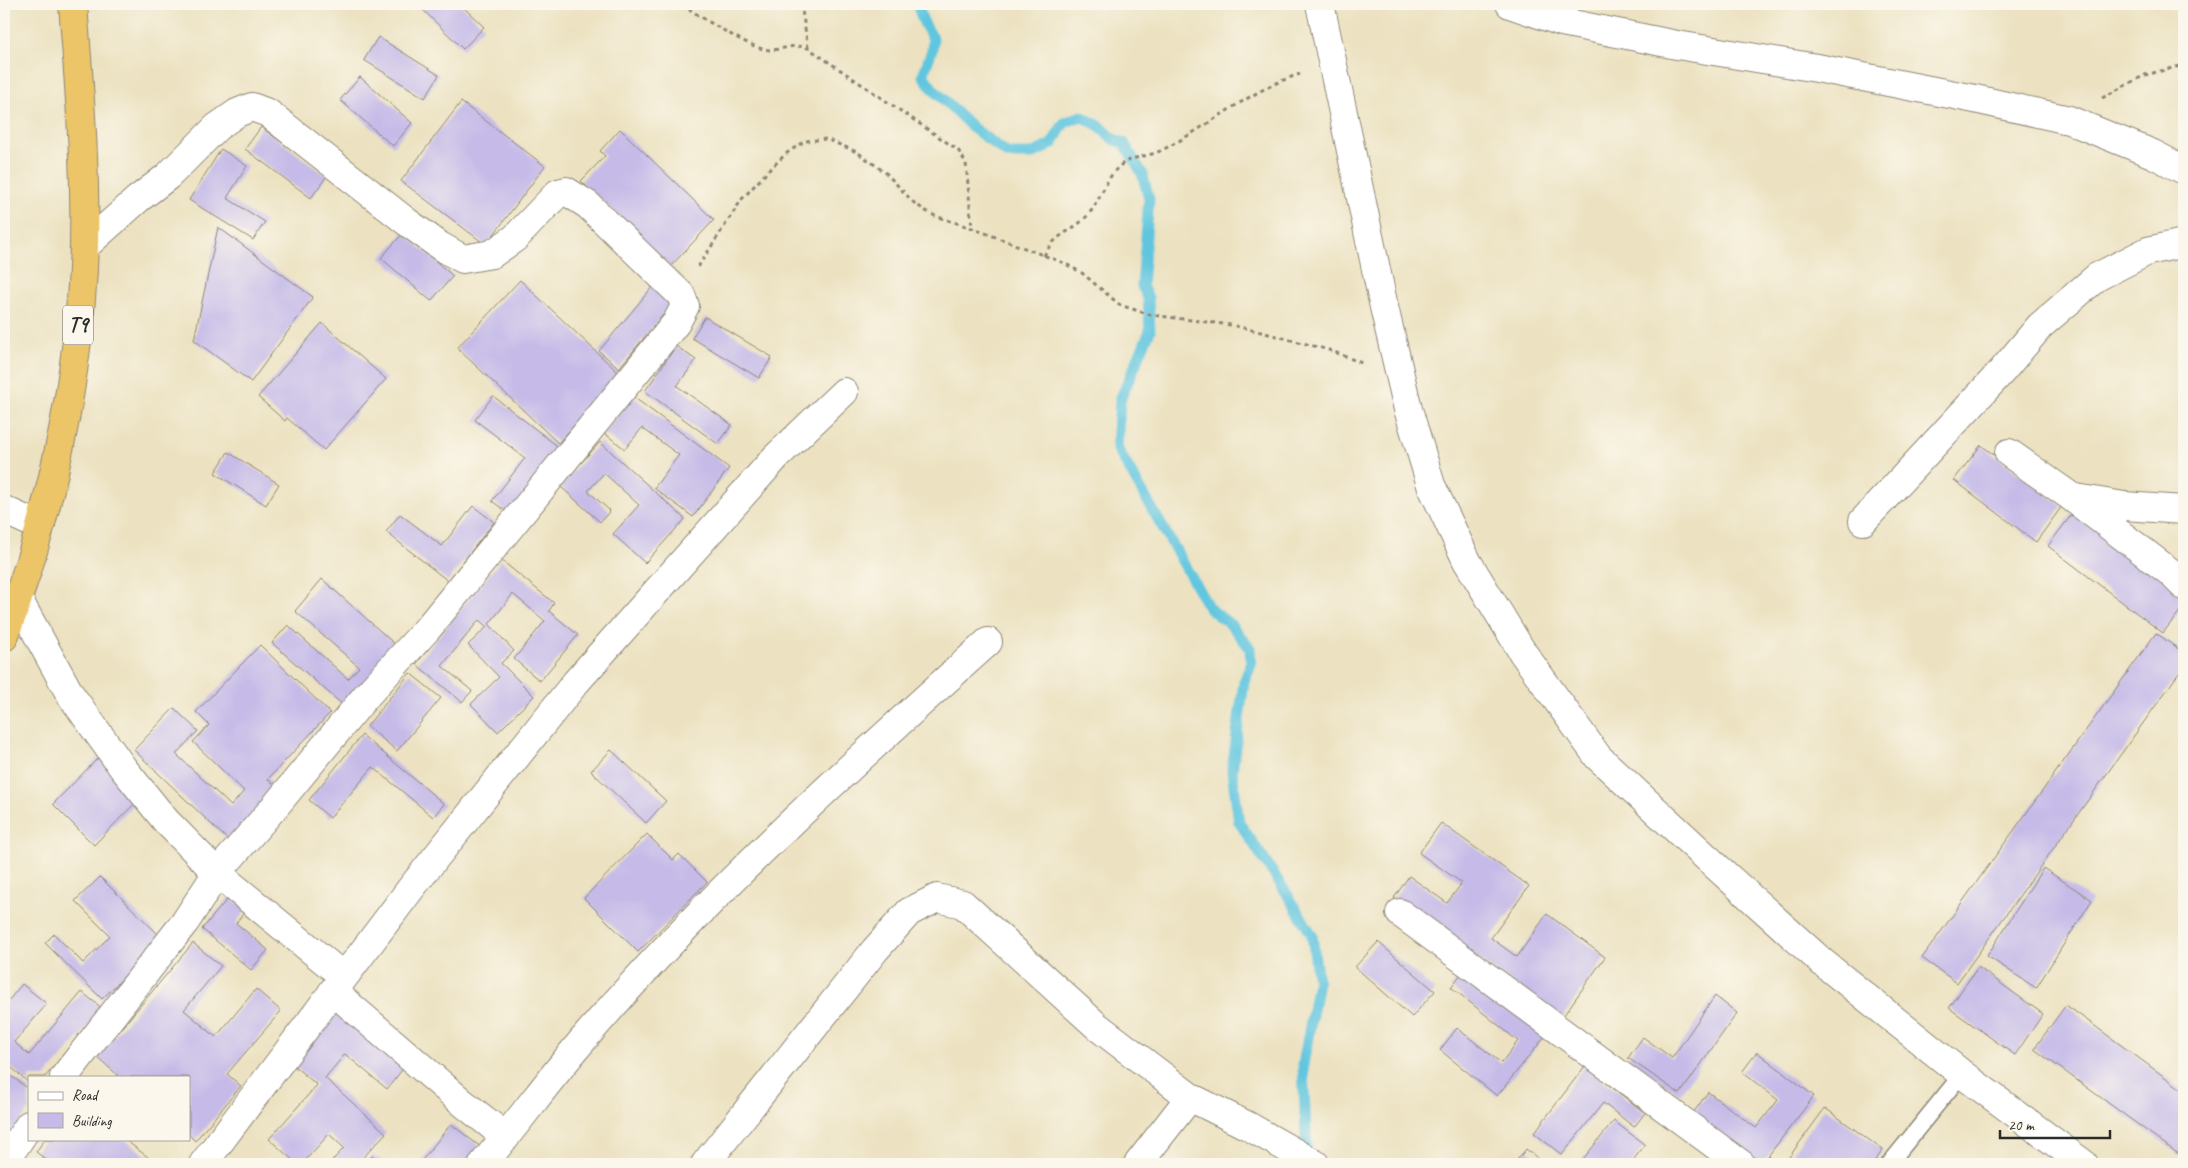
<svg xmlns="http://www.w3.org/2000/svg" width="2188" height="1168" viewBox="0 0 2188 1168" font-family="Caveat,sans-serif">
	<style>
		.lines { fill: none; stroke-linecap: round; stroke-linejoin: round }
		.stream { stroke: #61c6df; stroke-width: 11 }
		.building { fill: #c6bbe8 }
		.lane-casing { stroke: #8c8676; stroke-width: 18 }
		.street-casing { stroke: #8c8676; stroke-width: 30 }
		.highway-casing { stroke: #8c8676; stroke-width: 30 }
		.path { stroke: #8c8676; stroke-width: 3; stroke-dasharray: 4 4; stroke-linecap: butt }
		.lane { stroke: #fff; stroke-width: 15 }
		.street { stroke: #fff; stroke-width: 28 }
		.highway { stroke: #edc569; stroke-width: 28 }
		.labels { text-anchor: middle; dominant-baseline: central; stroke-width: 4; stroke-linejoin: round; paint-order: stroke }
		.shield { fill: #fbf7ec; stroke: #696865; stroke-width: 1 }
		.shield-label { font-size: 22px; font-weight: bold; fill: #2b2b2b }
	</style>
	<rect width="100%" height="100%" fill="#fbf7ec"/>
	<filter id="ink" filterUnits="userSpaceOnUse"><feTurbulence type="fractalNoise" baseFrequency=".02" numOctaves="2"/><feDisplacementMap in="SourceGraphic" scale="10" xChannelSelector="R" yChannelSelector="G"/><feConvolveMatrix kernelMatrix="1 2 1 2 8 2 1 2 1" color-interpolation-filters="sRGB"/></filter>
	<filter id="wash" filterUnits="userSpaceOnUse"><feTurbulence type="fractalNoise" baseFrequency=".0096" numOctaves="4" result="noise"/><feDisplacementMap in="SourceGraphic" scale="20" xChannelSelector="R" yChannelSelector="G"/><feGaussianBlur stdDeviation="1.12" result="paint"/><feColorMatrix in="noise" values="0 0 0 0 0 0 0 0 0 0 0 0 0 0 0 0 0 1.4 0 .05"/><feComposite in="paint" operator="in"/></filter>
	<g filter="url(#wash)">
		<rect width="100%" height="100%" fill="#ece2c1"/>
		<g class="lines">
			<path class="stream" d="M919 4C918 15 927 29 933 38L932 50 923 75 933 89 973 128 1008 154H1032L1052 144 1064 123 1081 116 1101 127 1113 139 1124 143 1142 173 1149 199 1142 286 1148 298 1150 331 1120 400 1117 448 1209 608 1231 625 1250 648 1251 664 1244 682 1232 771 1239 822 1289 897 1312 935 1318 982 1303 1065 1307 1157"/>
		</g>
		<g id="blocks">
			<g class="building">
				<polygon points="417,4 460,4 484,27 463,49"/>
				<polygon points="378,37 439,75 425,98 364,60"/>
				<polygon points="360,77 412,123 393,146 340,100"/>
				<polygon points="461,102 545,166 486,245 401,181"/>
				<polygon points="261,127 327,176 311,198 245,149"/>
				<polygon points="620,129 714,220 670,267 581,181 605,156 600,151"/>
				<polygon points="221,149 247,166 227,198 265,222 253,240 189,200"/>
				<polygon points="218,227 313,297 251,382 194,340"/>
				<polygon points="403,233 453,276 431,301 381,258"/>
				<polygon points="520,280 621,375 558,443 457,348"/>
				<polygon points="653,286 673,303 619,368 599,351"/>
				<polygon points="705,317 772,357 759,378 692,338"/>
				<polygon points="322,323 386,379 324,450 287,418 285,421 258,397"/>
				<polygon points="676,346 696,360 677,386 732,425 718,444 645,391"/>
				<polygon points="493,396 561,449 511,515 492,501 525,458 475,420"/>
				<polygon points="632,396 729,468 693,517 654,488 679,455 642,428 625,449 604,433"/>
				<polygon points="600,442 685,519 645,563 613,534 639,505 604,473 588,491 610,511 600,522 560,486"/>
				<polygon points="1981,445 2062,506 2036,542 1954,480"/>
				<polygon points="228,452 279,484 266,505 215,473"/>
				<polygon points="473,506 494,522 448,581 386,532 400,514 442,546"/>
				<polygon points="2075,510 2184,593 2184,606 2163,633 2048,546"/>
				<polygon points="501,560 554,603 549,611 578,635 540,681 514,659 545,621 513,594 489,624 514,651 501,663 534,696 498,732 471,704 499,677 468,645 487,627 479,620 442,666 472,691 462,702 416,664"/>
				<polygon points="322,579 398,647 345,707 272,643 288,625 348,679 359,667 295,611"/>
				<polygon points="2156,633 2184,653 2184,666 1957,983 1922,958"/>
				<polygon points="260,645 330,713 268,779 280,790 230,842 134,750 174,708 198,731 176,754 231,806 244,791 193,742 209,725 196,712"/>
				<polygon points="410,673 441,698 397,751 367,726"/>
				<polygon points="362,735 444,804 433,817 373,767 330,818 309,800"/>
				<polygon points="611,750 666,801 646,823 591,771"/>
				<polygon points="99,757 140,798 94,845 53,804"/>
				<polygon points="1441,823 1529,886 1491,938 1517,957 1547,914 1605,957 1561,1019 1394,898 1409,876 1447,903 1462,883 1419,853"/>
				<polygon points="647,834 673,860 679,854 707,882 638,952 584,898"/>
				<polygon points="2043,868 2092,900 2036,988 1987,956"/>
				<polygon points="100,877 162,938 102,999 45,943 54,934 83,963 110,936 75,901"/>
				<polygon points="230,896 246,910 236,923 268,950 251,970 202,929"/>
				<polygon points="1378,942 1435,991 1412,1017 1355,967"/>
				<polygon points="193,943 221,966 184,1010 216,1037 256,989 281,1011 227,1074 241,1086 195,1141 189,1135 189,1077 120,1077 97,1057"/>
				<polygon points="1978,967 2043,1014 2015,1055 1949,1008"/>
				<polygon points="1465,969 1546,1035 1497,1096 1440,1050 1457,1028 1501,1063 1518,1041 1451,987"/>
				<polygon points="22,984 47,1004 14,1042 29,1055 82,992 103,1009 45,1077 29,1077 29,1083 4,1061 4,1006"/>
				<polygon points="1715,996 1737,1013 1680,1094 1628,1058 1643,1037 1672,1058"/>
				<polygon points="332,1005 406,1065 387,1089 345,1054 325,1078 386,1133 357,1164 329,1164 344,1148 329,1134 302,1164 297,1164 269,1139 317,1085 288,1061"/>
				<polygon points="2066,1005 2184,1091 2184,1158 2034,1049"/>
				<polygon points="1757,1052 1814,1096 1762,1164 1754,1164 1691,1116 1708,1092 1756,1128 1778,1100 1742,1072"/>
				<polygon points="1585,1066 1645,1113 1634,1127 1603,1103 1562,1155 1534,1133"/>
				<polygon points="4,1071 29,1089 29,1110 4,1145"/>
				<polygon points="1825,1108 1883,1150 1873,1164 1784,1164"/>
				<polygon points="1614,1121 1645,1145 1630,1164 1579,1164"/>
				<polygon points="451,1124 482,1148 469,1164 419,1164"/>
				<polygon points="45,1139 124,1139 157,1164 52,1164 36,1152"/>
				<polygon points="1526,1149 1545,1164 1514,1164"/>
				<polygon points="372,1156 392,1164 365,1164"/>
			</g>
		</g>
	</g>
	<g filter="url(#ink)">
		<use href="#blocks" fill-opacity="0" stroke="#8c8676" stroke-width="1"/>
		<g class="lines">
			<g class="lane-casing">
				<polyline id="lane" points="1889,1164 1962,1074"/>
			</g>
			<g class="street-casing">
				<g id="street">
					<polyline points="1320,4 1384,307 1408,409 1431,485 1467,561 1523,653 1598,757 1718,868 1822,962 1962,1074 2084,1164"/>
					<polyline points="1510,4 1562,22 1677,45 1817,68 1975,99 2069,120 2153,154 2184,170"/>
					<polyline points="2009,453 2070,496 2170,572 2184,586"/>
					<polyline points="2076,498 2124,506 2184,510"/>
					<polyline points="4,510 39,526"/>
					<polyline points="1863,521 2003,370 2040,326 2097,277 2148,251 2184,243"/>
					<polyline points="18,599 70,694 123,768 166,821 217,873 343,976"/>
					<polyline points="1400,913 1741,1164"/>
					<polyline points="333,991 463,1103 506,1137"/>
					<polyline points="64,1077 185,922 217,873 277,804 366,696 428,628 676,323 685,306 681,295 588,205 566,191 558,193 515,238 492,254 463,259 440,246 407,222 268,113 252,107 237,113 217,127 168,176 138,199 84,247"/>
					<polyline points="4,1163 29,1125"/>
					<polyline points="203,1164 412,887 576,682 776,457 844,392"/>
					<path d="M483 1164C517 1124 548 1081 582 1041 706 896 847 769 988 642"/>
					<polyline points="705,1164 875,950 909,912 937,898 963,904 1098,1027 1190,1097"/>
					<polyline points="1138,1164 1190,1097 1248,1126 1315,1164"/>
				</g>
			</g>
			<g class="highway-casing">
				<path id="highway" d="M4 637C51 513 80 378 84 245 86 165 79 84 73 4"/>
			</g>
			<g class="path">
				<path d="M682 4C698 16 744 44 763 49 779 53 791 42 808 48L958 150 966 163 972 228"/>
				<polyline points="801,4 808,47"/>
				<polyline points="2102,98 2145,75 2184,65"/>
				<path d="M1044 256C1055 233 1069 234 1085 218 1101 203 1104 178 1121 165 1132 156 1148 157 1160 151 1209 127 1249 90 1300 74"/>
				<polyline points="698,267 742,199 769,170 787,153 805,141 826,139 857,152 886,173 913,202 924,210 935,216 972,228 1064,263 1082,273 1120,305 1151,315 1231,325 1265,333 1329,350 1364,364"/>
			</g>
			<use href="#lane" class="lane"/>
			<use href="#street" class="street"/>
			<use href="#highway" class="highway"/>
		</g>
	</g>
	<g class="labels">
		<rect class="shield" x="63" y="305.5" width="30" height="39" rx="4"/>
		<g class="shield-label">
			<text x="78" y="325">T9</text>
		</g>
	</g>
	<rect width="2188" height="1168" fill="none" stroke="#fbf7ec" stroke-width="20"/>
	<rect x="28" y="1076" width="162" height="65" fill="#fbf7ec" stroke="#a8a59f"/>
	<rect x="38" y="1092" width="25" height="8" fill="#ffffff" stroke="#a8a59f"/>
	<text x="72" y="1100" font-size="15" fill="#2b2b2b">Road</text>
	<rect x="38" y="1113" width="25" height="15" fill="#c6bbe8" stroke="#a8a59f"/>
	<text x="72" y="1126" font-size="15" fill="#2b2b2b">Building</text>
	<path d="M2000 1130v8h110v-8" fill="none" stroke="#2b2b2b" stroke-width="2.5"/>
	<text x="2008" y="1130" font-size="15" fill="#2b2b2b" stroke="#fbf7ec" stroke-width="4" paint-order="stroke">20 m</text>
</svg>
